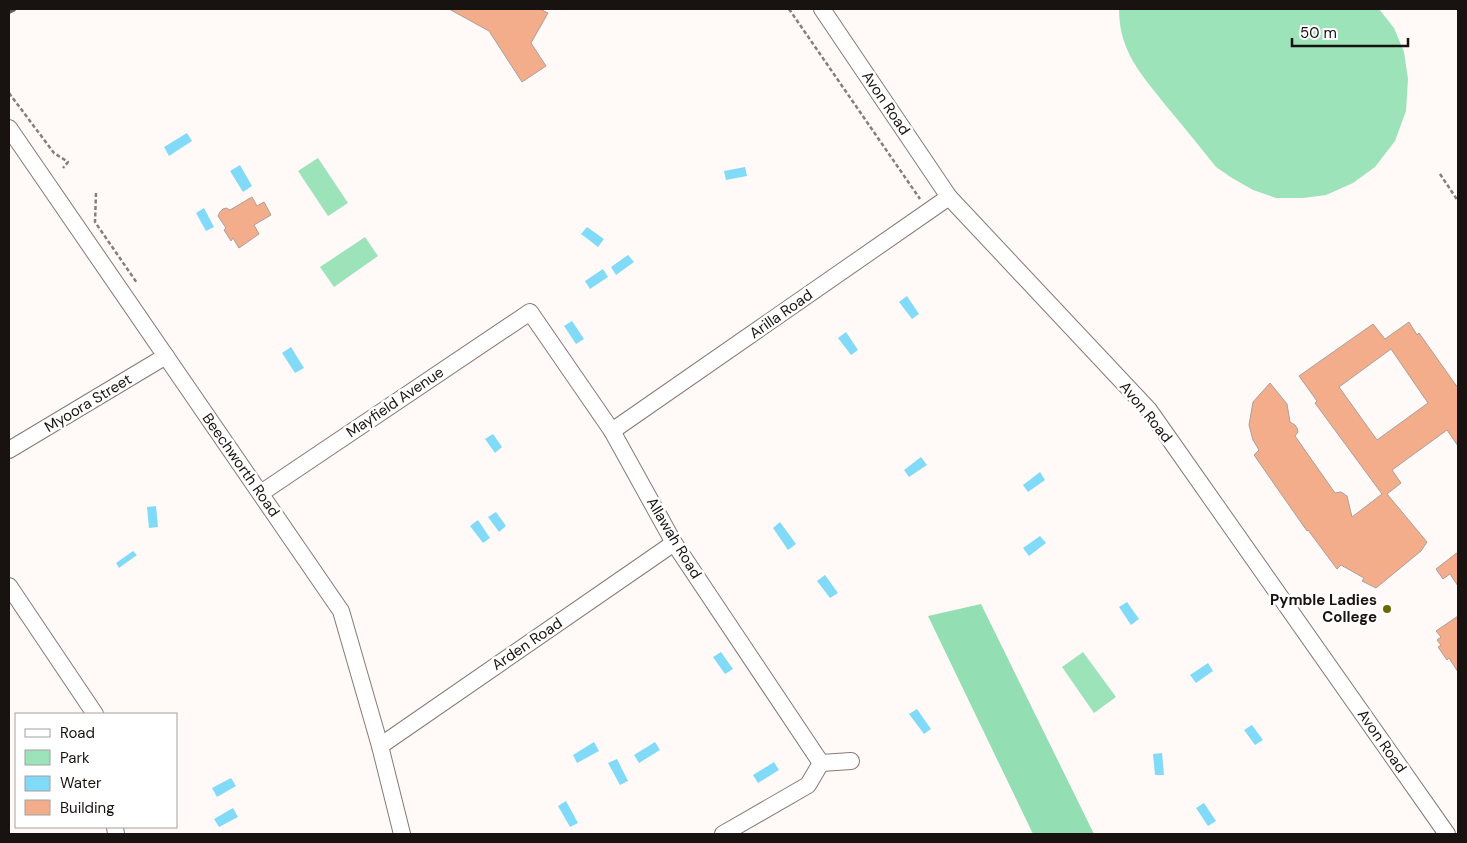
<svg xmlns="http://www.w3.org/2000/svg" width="1467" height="843" viewBox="0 0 1467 843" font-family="'DM Sans',sans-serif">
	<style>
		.green { fill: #9ce3b9 }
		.forest { fill: #94deb3 }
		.water { fill: #81dbf8 }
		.building { fill: #f3ad8b; stroke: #ac9f99; fill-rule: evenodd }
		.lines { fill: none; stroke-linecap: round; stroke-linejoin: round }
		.minor-casing { stroke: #877a75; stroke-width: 18 }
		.path { stroke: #847f7d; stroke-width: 2.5; stroke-dasharray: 4 2.5; stroke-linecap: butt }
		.minor { stroke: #fff; stroke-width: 16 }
		.rail { stroke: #615b59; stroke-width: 4; stroke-dasharray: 8 4; stroke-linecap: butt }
		.poi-dot { fill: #6b6905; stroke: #fff; stroke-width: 2 }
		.labels { text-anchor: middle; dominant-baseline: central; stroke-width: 5; stroke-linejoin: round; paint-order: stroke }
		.street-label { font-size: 15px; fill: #181311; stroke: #fff }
		.poi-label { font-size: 15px; font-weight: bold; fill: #181311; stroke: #fff; text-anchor: end }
	</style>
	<rect width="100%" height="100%" fill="#fff9f7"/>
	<g class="green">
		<path d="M1119 9H1379L1394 28 1404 52 1408 79 1406 111 1395 141 1375 167 1353 183 1326 195 1303 198H1276L1253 190 1232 178 1216 167C1200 147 1184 127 1167 107 1142 75 1119 52 1119 9Z"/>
		<polygon points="318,158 348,203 328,216 298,171"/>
		<polygon points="365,237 378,256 334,287 320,267"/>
		<polygon points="1083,652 1116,697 1094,713 1062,667"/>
	</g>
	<polygon class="forest" points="981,604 1094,834 1033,834 928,616"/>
	<g class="water">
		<polygon points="187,133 192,141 169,156 164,147"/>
		<polygon points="240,165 252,186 243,192 230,171"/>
		<polygon points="745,167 747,176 726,180 724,171"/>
		<polygon points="204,208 214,227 206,231 196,213"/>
		<polygon points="587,227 604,239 598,247 581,234"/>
		<polygon points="628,255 634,262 616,275 611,267"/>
		<polygon points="603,269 608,277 590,289 585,281"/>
		<polygon points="907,296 919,314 912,319 899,302"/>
		<polygon points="572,321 584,339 576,344 564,326"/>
		<polygon points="846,332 858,350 851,355 838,338"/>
		<polygon points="291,347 304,368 295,373 282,353"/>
		<polygon points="493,434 502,447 495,453 485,439"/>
		<polygon points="921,457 927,465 909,477 904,470"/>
		<polygon points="1040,472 1045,480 1028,492 1023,485"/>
		<polygon points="156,506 158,527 149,528 147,507"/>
		<polygon points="496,512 506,526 499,532 488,517"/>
		<polygon points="478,520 490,538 483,543 470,526"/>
		<polygon points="780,522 796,544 788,550 773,528"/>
		<polygon points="1040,536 1046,543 1029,556 1023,548"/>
		<polygon points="133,551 137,555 119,568 116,563"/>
		<polygon points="825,575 838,593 830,598 817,581"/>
		<polygon points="1127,602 1139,619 1131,625 1119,607"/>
		<polygon points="721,652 733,669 725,674 713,657"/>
		<polygon points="1208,663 1213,671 1196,683 1190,675"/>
		<polygon points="917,709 931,729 924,734 909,714"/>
		<polygon points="1252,725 1263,740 1255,745 1244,730"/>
		<polygon points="594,742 599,751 577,763 573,755"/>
		<polygon points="655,742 660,750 639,763 634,755"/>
		<polygon points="1162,753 1164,775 1155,775 1153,754"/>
		<polygon points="617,759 628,781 620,785 608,763"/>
		<polygon points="774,762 779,770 758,783 753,775"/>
		<polygon points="231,778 236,786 217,797 212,788"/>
		<polygon points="566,801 578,823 570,827 558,806"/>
		<polygon points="1204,803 1216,821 1208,826 1196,808"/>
		<polygon points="233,808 238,817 219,827 214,819"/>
	</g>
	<g class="building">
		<polygon points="449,9 540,9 548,13 531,43 546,66 522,82 489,31"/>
		<polygon points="252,197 257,206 264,202 271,215 254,225 259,234 239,248 233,238 231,241 224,230 226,228 218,216 220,212 223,209 226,208 230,210"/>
		<path d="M1409 322 1417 335 1419 333 1458 388V446L1447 430 1392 470 1401 483 1387 494 1427 542 1421 551 1376 588 1362 581 1364 578 1341 565 1337 569 1308 530 1307 531 1254 455 1259 450 1253 440 1249 425 1253 402 1270 383 1287 404 1290 422 1295 425 1297 428 1298 432 1295 436 1335 493 1341 492 1347 496 1352 517 1382 494 1315 403 1317 401 1299 376 1373 324 1385 339ZM1391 349 1428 403 1377 440 1339 387Z"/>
		<polygon points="1458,552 1458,586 1450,574 1443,579 1436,569"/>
		<polygon points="1458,616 1458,672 1449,658 1447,660 1438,647 1441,645 1437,640 1441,637 1436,631"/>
	</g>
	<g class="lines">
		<g class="minor-casing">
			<g id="minor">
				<polyline points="822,9 949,197 1149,410 1447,834"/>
				<polyline points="9,128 341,611 380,746 402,834"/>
				<polyline points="612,431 949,197"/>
				<polyline points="9,450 166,356"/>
				<polyline points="261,493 530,312 612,431 674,543 821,763"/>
				<polyline points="9,586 95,714"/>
				<polyline points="380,746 674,543"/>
				<polyline points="821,763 851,761"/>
				<polyline points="115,827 116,834"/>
				<polyline points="723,834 808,785 821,763"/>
			</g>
		</g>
		<g class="path">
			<polyline points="789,9 920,199"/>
			<polyline points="9,93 54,153 68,162 63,168"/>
			<polyline points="1440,174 1458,201"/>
			<polyline points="96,193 95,222 137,283"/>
		</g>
		<use href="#minor" class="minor"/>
		<polyline class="rail" points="9,12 15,9"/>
	</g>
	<circle class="poi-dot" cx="1387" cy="609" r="5"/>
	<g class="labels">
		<g class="street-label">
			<text transform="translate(886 103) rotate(56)">Avon Road</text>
			<text transform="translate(781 314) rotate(-35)">Arilla Road</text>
			<text transform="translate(395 402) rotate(-34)">Mayfield Avenue</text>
			<text transform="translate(88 403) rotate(-31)">Myoora Street</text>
			<text transform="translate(1146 412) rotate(51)">Avon Road</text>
			<text transform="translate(241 465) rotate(55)">Beechworth Road</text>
			<text transform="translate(674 538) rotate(59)">Allawah Road</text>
			<text transform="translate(527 644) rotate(-34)">Arden Road</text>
			<text transform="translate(1382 741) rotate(55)">Avon Road</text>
		</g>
		<g class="poi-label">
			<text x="1377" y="600">Pymble Ladies<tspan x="1377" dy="17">College</tspan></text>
		</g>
	</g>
	<rect width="1467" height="843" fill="none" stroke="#181311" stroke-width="20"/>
	<rect x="15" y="713" width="162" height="115" fill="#ffffff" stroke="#a3a1a0"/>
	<rect x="25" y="729" width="25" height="8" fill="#ffffff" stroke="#a3a1a0"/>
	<text x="60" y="738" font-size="15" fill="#181311">Road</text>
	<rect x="25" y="750" width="25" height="15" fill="#9ce3b9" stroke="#a3a1a0"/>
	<text x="60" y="763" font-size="15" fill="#181311">Park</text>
	<rect x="25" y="776" width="25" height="15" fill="#81dbf8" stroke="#a3a1a0"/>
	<text x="60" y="788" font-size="15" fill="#181311">Water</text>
	<rect x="25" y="800" width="25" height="15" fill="#f3ad8b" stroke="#a3a1a0"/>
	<text x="60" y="813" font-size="15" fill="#181311">Building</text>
	<path d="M1292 38v8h116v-8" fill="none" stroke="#181311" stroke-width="2.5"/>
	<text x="1300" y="38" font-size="15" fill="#181311" stroke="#ffffff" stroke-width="4" paint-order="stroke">50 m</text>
</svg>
